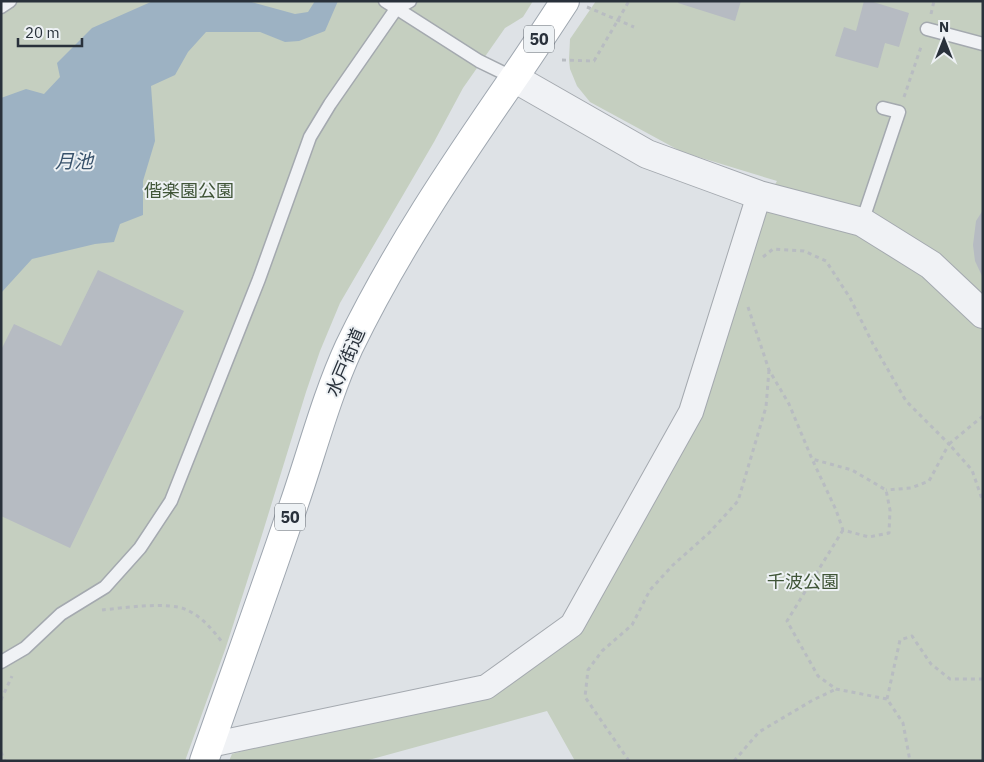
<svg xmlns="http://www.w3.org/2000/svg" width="984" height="762" viewBox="0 0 984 762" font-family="'IBM Plex Sans','Noto Sans JP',sans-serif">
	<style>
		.green { fill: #c5cfc0 }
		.water { fill: #9db2c3 }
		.building { fill: #b6bbc2 }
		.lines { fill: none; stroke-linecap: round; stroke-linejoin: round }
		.service-casing { stroke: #a4a9af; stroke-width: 15 }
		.minor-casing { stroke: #a4a9af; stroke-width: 26 }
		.tertiary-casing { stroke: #a4a9af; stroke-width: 30 }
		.primary-casing { stroke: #9fa7b0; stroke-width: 30 }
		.path { stroke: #b8bcc1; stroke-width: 3; stroke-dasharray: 4 4; stroke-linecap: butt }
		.service { stroke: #f0f2f5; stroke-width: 12 }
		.minor { stroke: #f0f2f5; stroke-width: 24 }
		.tertiary { stroke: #f0f2f5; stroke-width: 28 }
		.primary { stroke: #fff; stroke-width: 28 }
		.labels { text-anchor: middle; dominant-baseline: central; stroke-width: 4; stroke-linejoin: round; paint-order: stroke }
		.shield { fill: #edf1f4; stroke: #646b72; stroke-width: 1 }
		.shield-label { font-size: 16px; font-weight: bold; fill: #29313b }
		.park-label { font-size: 18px; fill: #405538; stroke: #edf1f4 }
		.street-label { font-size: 18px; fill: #29313b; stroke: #edf1f4 }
		.water-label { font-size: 19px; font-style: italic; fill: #38526b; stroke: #edf1f4 }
	</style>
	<rect width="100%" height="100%" fill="#dee2e6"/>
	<g class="green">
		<polygon points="1,1 533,1 523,17 505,28 463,88 434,142 340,303 320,351 306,392 261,538 226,647 185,761 1,761"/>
		<polygon points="596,1 983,1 983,761 575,761 547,711 365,761 229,761 232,754 415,702 486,687 572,625 691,412 761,209 777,181 682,152 590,102 577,86 570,69 569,60 570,39"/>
	</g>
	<polygon class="water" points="153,1 248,1 295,14 308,12 315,1 338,1 325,31 299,41 285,42 260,32 206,32 188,52 175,75 151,86 155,141 143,181 143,215 120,224 114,242 95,244 32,259 1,293 1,98 26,89 44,94 60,77 57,63 92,28"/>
	<g class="building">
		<polygon points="679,1 741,1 735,21 678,3"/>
		<polygon points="864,1 870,1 909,13 899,47 885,43 878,68 835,56 844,27 856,31"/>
		<polygon points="983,210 983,278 975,261 973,245 976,221"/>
		<polygon points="98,270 184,311 70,548 1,516 1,350 14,324 61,346"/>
	</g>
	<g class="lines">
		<g class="service-casing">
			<g id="service">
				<polyline points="385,1 479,61 514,78"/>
				<polyline points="1,7 10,1"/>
				<polyline points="927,29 983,44"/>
				<polyline points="862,222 899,112 883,108"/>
				<polyline points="1,662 25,648 61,614 105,587 140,548 171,501 259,279 310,137 330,104 396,9 410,1"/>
			</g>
		</g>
		<g class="minor-casing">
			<polyline id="minor" points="210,745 486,687 572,625 691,412 759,195"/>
		</g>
		<g class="tertiary-casing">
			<polyline id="tertiary" points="514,78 647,154 759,195 862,222 931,265 983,314"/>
		</g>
		<g class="primary-casing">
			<path id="primary" d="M204 761C234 675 265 590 294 504 312 452 326 397 349 347 395 252 453 166 513 79 531 53 548 27 565 1"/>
		</g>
		<g class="path">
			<polyline points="587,7 634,27"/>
			<polyline points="931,14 934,1"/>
			<polyline points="562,60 594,61 629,1"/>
			<polyline points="904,97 922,44"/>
			<polyline points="763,257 773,249 804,251 826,261 850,298 873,344 906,401 949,444 929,481 911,488 886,490"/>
			<polyline points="748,307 769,370 789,404 812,459 836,510 843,530 869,537 889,533 890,510 886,490 852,470 812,459"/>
			<polyline points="983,416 949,444 972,470 983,502"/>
			<polyline points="843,530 787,621 818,676 836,689 887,699 903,723 910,761"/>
			<path d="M102 610C122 608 169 601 187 610 202 617 212 629 222 642"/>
			<polyline points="887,699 900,640 912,636 931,664 950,679 983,679"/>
			<polyline points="1,700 12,676"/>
			<polyline points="1,752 5,761"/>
			<polyline points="629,761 585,697 588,670 602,651 632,625 650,590 673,565 709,533 738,501 766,407 769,370"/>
			<polyline points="734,761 759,732 813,700 836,689"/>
		</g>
		<use href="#service" class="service"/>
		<use href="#minor" class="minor"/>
		<use href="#tertiary" class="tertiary"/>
		<use href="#primary" class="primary"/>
	</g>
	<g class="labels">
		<g class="shield">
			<rect x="524" y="25.5" width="30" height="27" rx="4"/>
			<rect x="275" y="503.5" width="30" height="27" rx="4"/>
		</g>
		<g class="shield-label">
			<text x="539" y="39">50</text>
			<text x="290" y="517">50</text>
		</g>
		<g class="park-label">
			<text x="189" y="190">偕楽園公園</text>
			<text x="803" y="581">千波公園</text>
		</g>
		<g class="street-label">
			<text transform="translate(345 362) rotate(-67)">水戸街道</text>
		</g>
		<g class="water-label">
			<text x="74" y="161">月池</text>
		</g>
	</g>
	<rect width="984" height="762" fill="none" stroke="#29313b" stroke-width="5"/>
	<g transform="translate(944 40)" stroke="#edf1f4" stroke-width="4" paint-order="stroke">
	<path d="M0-4L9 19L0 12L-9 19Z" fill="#29313b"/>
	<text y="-8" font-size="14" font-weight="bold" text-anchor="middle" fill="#29313b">N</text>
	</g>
	<path d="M18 38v8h64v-8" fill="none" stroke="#29313b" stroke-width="2.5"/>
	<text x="25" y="38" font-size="15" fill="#29313b" stroke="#edf1f4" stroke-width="4" paint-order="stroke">20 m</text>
</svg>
